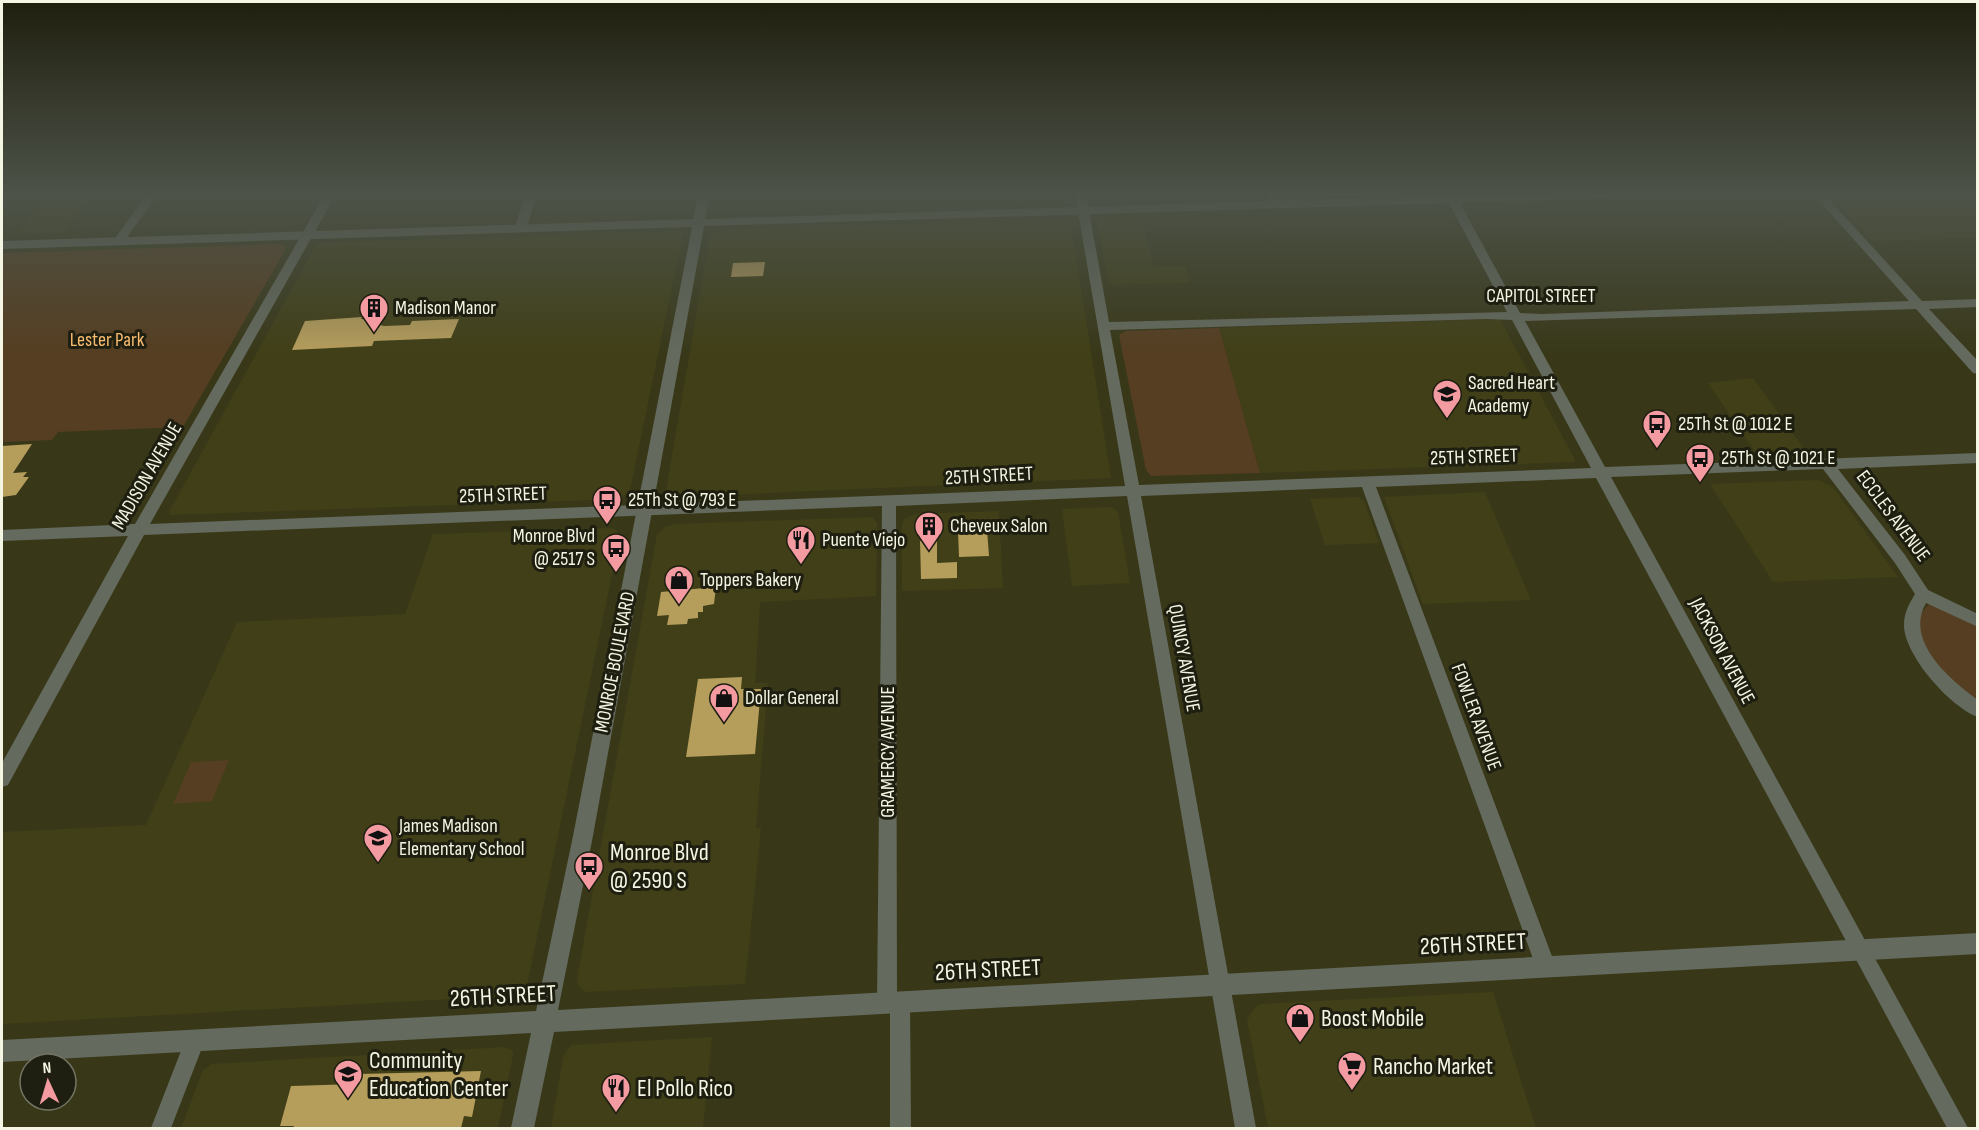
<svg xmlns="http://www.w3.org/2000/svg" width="1979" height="1130" viewBox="0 0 1979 1130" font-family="'Sofia Sans Condensed',sans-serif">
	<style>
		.built { fill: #403f17 }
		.green { fill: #553e21 }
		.building { fill: #b59d5c }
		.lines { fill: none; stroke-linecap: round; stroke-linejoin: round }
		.minor { fill: #646a5d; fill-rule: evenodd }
		.tertiary { fill: #646a5d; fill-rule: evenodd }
		.labels { text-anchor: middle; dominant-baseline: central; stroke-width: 6; stroke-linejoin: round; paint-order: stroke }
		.street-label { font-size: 20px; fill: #f5f5e3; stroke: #1e1e11 }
		.poi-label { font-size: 20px; fill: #f5f5e3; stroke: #1e1e11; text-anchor: start }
		.park-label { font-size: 20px; fill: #fabc6f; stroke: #1e1e11 }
		.near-poi-label { font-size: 24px; fill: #f5f5e3; stroke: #1e1e11; text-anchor: start }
		.near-street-label { font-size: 24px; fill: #f5f5e3; stroke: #1e1e11 }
	</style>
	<rect width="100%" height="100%" fill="#383819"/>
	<g class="built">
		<polygon points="50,194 94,194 63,233 16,234"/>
		<polygon points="1842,194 1963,194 1977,208 1977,238 1872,241 1834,199 1835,196"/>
		<polygon points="1141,217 1153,267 1186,266 1190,283 1109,285 1097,222 1103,218"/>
		<polygon points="1061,220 1071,225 1111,478 679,497 672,495 666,490 710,235 713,232 719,230"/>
		<polygon points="680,231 683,234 630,490 625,496 619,499 170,515 169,512 317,243"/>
		<polygon points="1500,319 1575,460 1574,462 1260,473 1219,328"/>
		<polygon points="1753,378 1807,453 1757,455 1708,383"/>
		<polygon points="1818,480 1833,487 1898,577 1773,582 1710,484"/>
		<polygon points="1485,492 1531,600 1423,604 1384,497"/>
		<polygon points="1358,497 1364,501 1379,543 1325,545 1310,499"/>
		<polygon points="1111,507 1118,512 1130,583 1072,586 1062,509"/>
		<polygon points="999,511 1003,588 902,591 902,524 904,519 916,514"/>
		<polygon points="872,517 877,523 876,596 760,602 755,683 768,683 756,828 761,829 745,984 585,992 579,987 577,979 657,534 665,527 675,524"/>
		<polygon points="611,528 617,531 620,536 526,990 523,995 2,1024 2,832 146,825 237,622 405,614 433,534"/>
		<polygon points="1493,992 1536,1128 1268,1128 1247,1020 1255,1007 1261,1004"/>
		<polygon points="712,1037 703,1128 551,1128 563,1058 567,1050 572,1045"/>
		<polygon points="505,1047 513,1051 513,1055 498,1128 181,1128 203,1070 212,1064"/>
	</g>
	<g class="green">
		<polygon points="282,244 287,247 183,427 58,432 52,440 2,442 2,253"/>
		<polygon points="1219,328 1260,473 1151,476 1146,470 1119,335 1126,331"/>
		<path d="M1930 603 1948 609 1977 627V704C1958 690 1910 644 1919 618 1921 612 1926 608 1930 603Z"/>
		<polygon points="229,760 212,801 173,804 191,762"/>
	</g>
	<g class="building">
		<polygon points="765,262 763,276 731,277 733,263"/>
		<polygon points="362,317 361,319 382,319 380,325 384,326 410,325 412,321 459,319 451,338 374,341 372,346 292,350 305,321"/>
		<polygon points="32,444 13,473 27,472 23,477 29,477 16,495 2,497 2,446"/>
		<polygon points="987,529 989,556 959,557 958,531"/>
		<polygon points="920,541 937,541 937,563 957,562 957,578 921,579"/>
		<polygon points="716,587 714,604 703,606 703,612 698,612 698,618 688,619 687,624 667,625 669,615 657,616 661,592"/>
		<polygon points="742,677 741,689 761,689 755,754 686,757 698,679"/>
		<polygon points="481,1071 472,1117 464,1116 461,1128 293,1128 294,1126 280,1126 291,1086 355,1084 359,1074"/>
	</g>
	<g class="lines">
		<g class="minor">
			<polygon points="147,194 158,194 123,243 115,243 113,241"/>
			<path d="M325 194H336L150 524 1125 486 1075 194H1086L1109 322 1507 312 1444 194H1455L1520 313 1542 314 1909 301 1813 194H1824L1922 301 1978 299V307L1929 309 1978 361V374L1973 373 1916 309 1525 321 1605 467 1978 453V463L1838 469 1905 555 1928 590 1978 614V627L1926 603C1904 641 1950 680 1978 700V717C1950 707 1904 655 1904 625 1904 613 1909 604 1915 594L1895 563 1823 469 1611 477 1968 1128H1947L1596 478 1376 487 1556 967 1553 974 1546 977 1539 974 1536 967 1362 487 1141 496 1256 1128H1235L1127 496 896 506 897 993 907 995 910 1002 911 1128H890V1012L880 1010 877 1003 882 506 144 535 8 785 2 787V763L128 536 2 541V530L135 524ZM1487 319 1512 320 1591 468 1139 485 1110 330Z"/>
			<polygon points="526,194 537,194 527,227 521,230 515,227"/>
			<polygon points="1266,194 1277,194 1281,205 1279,207 1271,207"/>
			<polygon points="195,1030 202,1033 205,1040 171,1128 151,1128 188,1033"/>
		</g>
		<polygon class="tertiary" points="698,194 710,194 705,219 1486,194 1618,194 1612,198 704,226 592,841 558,1010 1978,933 1978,954 554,1032 534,1128 511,1128 531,1033 2,1062 2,1040 536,1011 572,841 692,227 2,249 2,241 693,219"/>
	</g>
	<linearGradient id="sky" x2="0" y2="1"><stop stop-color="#1f1f0e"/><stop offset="0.55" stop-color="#4d5349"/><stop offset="1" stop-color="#4d5349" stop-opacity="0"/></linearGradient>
	<rect width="1979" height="353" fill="url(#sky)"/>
	<defs>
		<g id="building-pin" transform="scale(1.5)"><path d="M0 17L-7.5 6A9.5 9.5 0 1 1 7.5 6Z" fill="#f49aa1" stroke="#1e1e11"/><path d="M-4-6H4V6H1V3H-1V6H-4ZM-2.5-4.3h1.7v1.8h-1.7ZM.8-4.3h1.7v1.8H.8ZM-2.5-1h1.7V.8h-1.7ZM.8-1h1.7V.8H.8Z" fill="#111"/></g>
		<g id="school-pin" transform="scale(1.5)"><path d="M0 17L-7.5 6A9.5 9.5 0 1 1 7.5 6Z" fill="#f49aa1" stroke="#1e1e11"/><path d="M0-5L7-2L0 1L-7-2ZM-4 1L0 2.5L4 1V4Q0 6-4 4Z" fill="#111"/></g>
		<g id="bus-pin" transform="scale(1.5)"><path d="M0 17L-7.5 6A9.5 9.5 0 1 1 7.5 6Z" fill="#f49aa1" stroke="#1e1e11"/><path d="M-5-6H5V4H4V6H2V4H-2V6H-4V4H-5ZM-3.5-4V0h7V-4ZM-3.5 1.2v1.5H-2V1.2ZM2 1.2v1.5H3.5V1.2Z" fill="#111"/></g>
		<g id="restaurant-pin" transform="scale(1.5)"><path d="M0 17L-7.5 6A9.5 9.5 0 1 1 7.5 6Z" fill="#f49aa1" stroke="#1e1e11"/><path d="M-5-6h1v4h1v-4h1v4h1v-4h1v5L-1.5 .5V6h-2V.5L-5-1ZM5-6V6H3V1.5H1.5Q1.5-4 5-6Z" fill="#111"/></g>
		<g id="shop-pin" transform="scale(1.5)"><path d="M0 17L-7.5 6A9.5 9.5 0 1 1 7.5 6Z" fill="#f49aa1" stroke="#1e1e11"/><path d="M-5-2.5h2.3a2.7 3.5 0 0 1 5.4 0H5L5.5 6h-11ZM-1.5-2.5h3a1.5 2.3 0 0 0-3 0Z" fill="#111"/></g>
		<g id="supermarket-pin" transform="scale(1.5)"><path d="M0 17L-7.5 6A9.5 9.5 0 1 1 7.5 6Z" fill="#f49aa1" stroke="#1e1e11"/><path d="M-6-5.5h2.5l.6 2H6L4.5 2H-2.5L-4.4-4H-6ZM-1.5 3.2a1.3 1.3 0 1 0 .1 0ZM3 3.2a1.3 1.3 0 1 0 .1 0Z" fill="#111"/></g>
		<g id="university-pin" transform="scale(1.5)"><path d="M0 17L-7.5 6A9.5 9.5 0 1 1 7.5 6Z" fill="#f49aa1" stroke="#1e1e11"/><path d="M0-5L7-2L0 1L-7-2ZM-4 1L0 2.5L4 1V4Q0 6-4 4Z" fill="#111"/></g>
	</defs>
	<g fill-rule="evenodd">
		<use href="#building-pin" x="374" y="308"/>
		<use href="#school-pin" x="1447" y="394"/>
		<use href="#bus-pin" x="1657" y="424"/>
		<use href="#bus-pin" x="1700" y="458"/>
		<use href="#bus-pin" x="607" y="500"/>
		<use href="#building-pin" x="929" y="526"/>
		<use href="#restaurant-pin" x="801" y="540"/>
		<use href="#bus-pin" x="616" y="548"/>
		<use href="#shop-pin" x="679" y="580"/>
		<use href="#shop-pin" x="724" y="698"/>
		<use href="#school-pin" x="378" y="838"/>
		<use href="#bus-pin" x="589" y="866"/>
		<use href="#shop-pin" x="1300" y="1018"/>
		<use href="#supermarket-pin" x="1352" y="1066"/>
		<use href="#university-pin" x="348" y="1074"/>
		<use href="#restaurant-pin" x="616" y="1088"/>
	</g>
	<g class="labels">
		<g class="street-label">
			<text x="1541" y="296">CAPITOL STREET</text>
			<text transform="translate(1474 457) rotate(-2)">25TH STREET</text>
			<text transform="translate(147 476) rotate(-60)">MADISON AVENUE</text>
			<text transform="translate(989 476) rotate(-3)">25TH STREET</text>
			<text transform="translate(503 495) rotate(-2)">25TH STREET</text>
			<text transform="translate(1893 516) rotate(53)">ECCLES AVENUE</text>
			<text transform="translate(1722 651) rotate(62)">JACKSON AVENUE</text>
			<text transform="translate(1184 658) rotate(80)">QUINCY AVENUE</text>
			<text transform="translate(615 662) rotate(-79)">MONROE BOULEVARD</text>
			<text transform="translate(1476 717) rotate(70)">FOWLER AVENUE</text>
			<text transform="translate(888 752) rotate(-90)">GRAMERCY AVENUE</text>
		</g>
		<g class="poi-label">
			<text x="395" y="308">Madison Manor</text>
			<text x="1468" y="383">Sacred Heart<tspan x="1468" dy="23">Academy</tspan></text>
			<text x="1678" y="424">25Th St @ 1012 E</text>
			<text x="1721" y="458">25Th St @ 1021 E</text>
			<text x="628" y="500">25Th St @ 793 E</text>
			<text x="950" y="526">Cheveux Salon</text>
			<text x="595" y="536" text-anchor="end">Monroe Blvd<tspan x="595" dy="23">@ 2517 S</tspan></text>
			<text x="822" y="540">Puente Viejo</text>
			<text x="700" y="580">Toppers Bakery</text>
			<text x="745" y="698">Dollar General</text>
			<text x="399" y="826">James Madison<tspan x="399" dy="23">Elementary School</tspan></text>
		</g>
		<g class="park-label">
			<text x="107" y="340">Lester Park</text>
		</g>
		<g class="near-poi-label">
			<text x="610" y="852">Monroe Blvd<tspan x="610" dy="28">@ 2590 S</tspan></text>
			<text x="1321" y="1018">Boost Mobile</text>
			<text x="369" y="1060">Community<tspan x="369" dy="28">Education Center</tspan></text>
			<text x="1373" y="1066">Rancho Market</text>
			<text x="637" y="1088">El Pollo Rico</text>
		</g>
		<g class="near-street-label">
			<text transform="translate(1473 944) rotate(-3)">26TH STREET</text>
			<text transform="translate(988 970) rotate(-3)">26TH STREET</text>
			<text transform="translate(503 996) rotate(-3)">26TH STREET</text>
		</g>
	</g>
	<rect width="1979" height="1130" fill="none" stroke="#f5f5e3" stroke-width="6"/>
	<g transform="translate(48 1082) rotate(356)"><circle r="28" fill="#1e1e11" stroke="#747465" stroke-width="1.5"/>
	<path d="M0-4.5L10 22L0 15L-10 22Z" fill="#f49aa1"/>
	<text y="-9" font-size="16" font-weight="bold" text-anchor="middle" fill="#f5f5e3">N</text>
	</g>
</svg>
